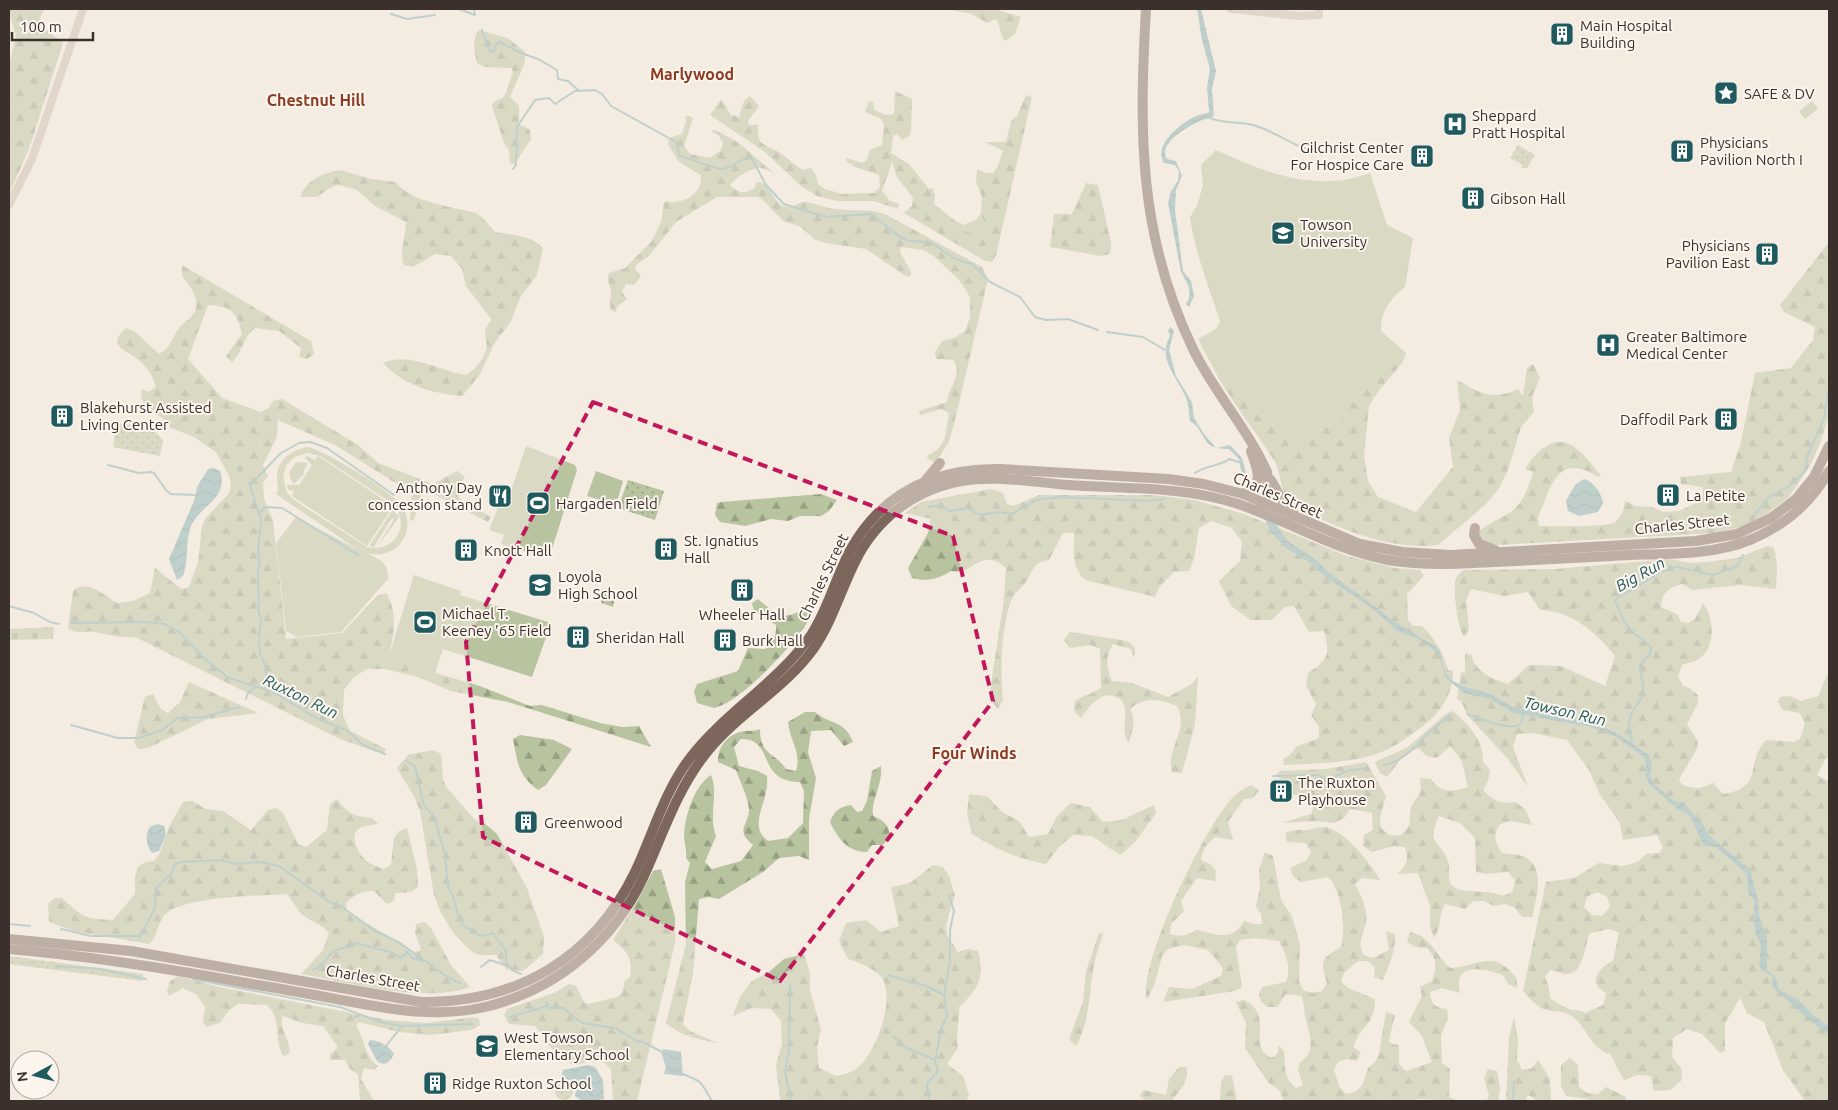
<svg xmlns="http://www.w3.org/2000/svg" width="1838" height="1110" viewBox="0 0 1838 1110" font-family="Ubuntu,sans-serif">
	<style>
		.grass { fill: #b8c4a0; fill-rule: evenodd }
		.forest { fill: url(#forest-firs); fill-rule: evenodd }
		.cemetery { fill: url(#cemetery-stones) }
		.park { fill: url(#park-dots) }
		.water { fill: url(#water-waves) }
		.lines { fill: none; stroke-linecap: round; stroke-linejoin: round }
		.stream { stroke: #7fb0b2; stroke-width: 2 }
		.minor { stroke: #cdbbac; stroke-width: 8 }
		.major { stroke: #7d675c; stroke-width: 10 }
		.marked { fill: none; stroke: #c2185b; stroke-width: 4; stroke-dasharray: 10 6; stroke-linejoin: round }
		.labels { text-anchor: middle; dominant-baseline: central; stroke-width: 4; stroke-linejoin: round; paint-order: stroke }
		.poi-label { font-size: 15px; fill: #3b302b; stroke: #fbf5ee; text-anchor: start }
		.street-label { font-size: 15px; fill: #3b302b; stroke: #fbf5ee }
		.neighbourhood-label { font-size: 16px; font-weight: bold; fill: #8c3b22; stroke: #fbf5ee }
		.water-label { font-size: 16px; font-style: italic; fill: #1f5a5e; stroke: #fbf5ee }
	</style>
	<defs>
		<pattern id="forest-firs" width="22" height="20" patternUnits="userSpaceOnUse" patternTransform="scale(1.25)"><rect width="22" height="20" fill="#b8c4a0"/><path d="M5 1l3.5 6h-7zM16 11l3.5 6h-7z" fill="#97a083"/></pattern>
		<pattern id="cemetery-stones" width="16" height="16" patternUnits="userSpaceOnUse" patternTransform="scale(1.25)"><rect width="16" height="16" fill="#b8c4a0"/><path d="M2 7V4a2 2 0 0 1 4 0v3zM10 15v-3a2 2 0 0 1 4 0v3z" fill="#97a083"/></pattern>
		<pattern id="park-dots" width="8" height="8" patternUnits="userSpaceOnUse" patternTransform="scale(1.25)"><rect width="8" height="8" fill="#b8c4a0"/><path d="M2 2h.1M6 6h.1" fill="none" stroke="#97a083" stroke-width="1.8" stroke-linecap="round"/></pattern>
		<pattern id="water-waves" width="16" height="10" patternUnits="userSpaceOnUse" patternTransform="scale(1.25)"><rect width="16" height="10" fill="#7fb0b2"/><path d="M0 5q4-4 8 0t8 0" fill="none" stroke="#699091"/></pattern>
	</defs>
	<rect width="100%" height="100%" fill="#f4ebe1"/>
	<g class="grass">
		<polygon points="1812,101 1818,109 1805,119 1799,111"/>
		<path d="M1216 150C1265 173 1317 193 1370 173L1387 225 1413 238 1405 287C1390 299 1380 312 1381 331L1406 353 1403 362 1396 348 1363 382 1361 391 1343 408 1345 418C1331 429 1311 428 1300 442 1277 433 1240 399 1227 378L1218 377 1198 339 1216 329 1220 321C1209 287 1195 253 1190 217L1197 206 1203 185 1201 165Z"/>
		<polygon points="981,213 987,229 984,235 976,235 966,231 964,225 977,219"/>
		<polygon points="526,446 575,465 577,470 551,552 543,557 501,544 504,535 489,530 501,500 495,498 499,488 511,491"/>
		<path d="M307 447C323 449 393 492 402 506 410 517 409 535 399 545 390 554 379 556 367 553 379 560 389 562 388 579L341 632 297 637 286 631 276 543 296 517 357 549 276 494C280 489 277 486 277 479 276 461 291 450 307 447ZM308 453 320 456 393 504 396 508 393 509 370 545 373 548 392 518 394 519 376 548 400 516 395 513 396 508C410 529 392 553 367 547L294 500 287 493 283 477 286 466 294 457Z"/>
		<polygon points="307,456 315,460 318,456 393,506 367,546 292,496 294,492 288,489 287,485 299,485 312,465 305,458"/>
		<polygon points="296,462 308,463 303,472 305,473 294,484 291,480 289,472"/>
		<polygon points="596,471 623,481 616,505 587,496"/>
		<polygon points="414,575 461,591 460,595 551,623 532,677 443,649 435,673 388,659"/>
	</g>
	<g class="forest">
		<polygon points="11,9 45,9 40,17 42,26 63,43 29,149 9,194 9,65 16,36 9,12"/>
		<path d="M946 9H995L1021 17 1015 34 1005 41C999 34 1001 25 996 19L987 23 972 14Z"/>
		<path d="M479 30 508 38 525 52V62L510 97 519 106V124L530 130 531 139 514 165 510 163 509 150 504 143 492 106 494 102 504 97 513 72 511 68 484 67 477 63C474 54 472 37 479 30Z"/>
		<path d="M895 91 912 99 911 131 909 136 902 140 897 134 893 136 891 153 909 164 929 189 933 188 935 195 934 204 954 220 964 225 966 231 976 235H984L987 229 981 213 982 197 976 182 977 169 985 173H993L998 166 1003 151 985 142H1006L1011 121 1017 116 1026 95 1032 97 996 255 992 262 985 261 904 213 912 206 913 198 897 177 892 162 882 191 890 201 899 204 898 209 873 201H836L817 196 801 186 765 152 710 115 721 99 731 115 739 117 744 101 750 96 759 106 748 121 749 125H758C756 147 766 144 780 153 788 158 794 165 803 170L811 168 816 175 818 184 825 189 842 194 874 193 880 187 879 175 855 167 847 162 846 158 862 163 866 161 870 150 882 145 884 125 880 118 865 112 869 101 873 102 874 110 886 115 894 114Z"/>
		<path d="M689 116 693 118 684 146 690 154 710 158 721 150 723 143 719 136 711 131 715 130 739 143 774 173C769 171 764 168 759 168 752 168 732 179 730 186L740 192H746L755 188 756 182C771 180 771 204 787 207 794 208 798 202 805 202 815 203 825 208 835 209 853 212 868 208 885 214L982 267 988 279 954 424 948 444 935 462 927 459 928 455C947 448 946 431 949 413L941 409 920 415 919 411 947 402C948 388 964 373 953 360L936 359 935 352 942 341 954 338 965 331 970 318V297L959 280 934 256 923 250 901 247 900 252 911 272V276L907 277 866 249 826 243 814 239 801 227 783 221 760 197H717L676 222 649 256 636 265 635 269 641 275 634 285 626 284 622 292 627 299 617 307 616 312 611 310C609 303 611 299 611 293 611 285 606 281 609 273L625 268 652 241 661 222 664 202C669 201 671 203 676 202 690 200 703 190 701 175L679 162 668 144 669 138 682 134 686 121 685 117Z"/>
		<path d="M340 170 371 179 395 182C413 203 450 206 476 213L483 218 495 232C512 235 531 235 543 248L537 275 521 296 510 323 494 344 479 376 462 396C431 393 405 386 383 363 408 351 440 371 466 375 474 371 484 359 486 350 489 336 479 334 492 320L466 286 462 269 451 256 435 254 413 267 404 265C399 253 406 236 406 222L375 206 357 190 339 185 331 187 317 197H300C307 180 322 173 340 170Z"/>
		<polygon points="1086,183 1098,185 1111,243 1110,254 1101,256 1050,247 1054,214 1072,214"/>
		<path d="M1829 242V415L1821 441 1811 464 1789 497 1768 513 1744 526 1715 533 1497 545 1487 544 1478 537 1479 531C1488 524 1496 520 1506 515 1522 507 1529 487 1533 472L1525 469C1536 451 1556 431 1577 449 1586 456 1593 467 1601 475L1598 477C1566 457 1555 473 1544 503 1541 511 1536 517 1539 526 1553 526 1605 528 1615 522 1622 516 1624 510 1625 501L1636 506 1652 507 1663 512 1679 511 1702 500 1703 487 1681 484 1680 477 1731 472 1741 442 1755 373 1791 368 1813 340 1815 327 1784 312 1780 305Z"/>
		<path d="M182 265 311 341 314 354 307 359 299 357 301 348 279 331 255 328C243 337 243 352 232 362L226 356 242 334C237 312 231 306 208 305L188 359 222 398 261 412 269 408 273 401 282 399 358 445 378 463 433 484 457 471 465 477 456 492 460 499 491 517 488 522 428 491 422 492 414 520 410 521 412 489 394 482 335 445 278 420 277 437 263 465 268 476 263 483 264 499 273 520 286 639 342 633 377 596 386 593C399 612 393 639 388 659L480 686 530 706 542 705 600 723 622 727 639 726 651 747 508 702 451 691 418 677 384 669H367L354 677 344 690 343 715 350 731 386 749 383 754 340 739 135 637C118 638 111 635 95 632 85 630 79 635 68 629L73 591C88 578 103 595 117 603L133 601 150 593 155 568 181 589 189 587 198 562 202 527 205 519 229 493 231 485 229 476 216 452 194 437 171 428 166 421 146 405 141 398 142 389 149 392 156 387C153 376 146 365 136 358 123 349 107 345 126 328L134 331 159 354C171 348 172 337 180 327 183 323 188 320 191 317 204 303 191 287 182 276Z"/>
		<path d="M1396 348 1403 362 1380 389 1369 406 1364 455 1368 481 1378 497 1416 512 1453 467 1449 437 1460 410 1457 380C1480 393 1492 401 1518 389L1523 396 1527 368 1533 364 1540 378 1532 397 1534 412 1521 427 1507 473 1497 491 1485 505 1438 545C1397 550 1353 534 1316 517 1307 513 1296 509 1290 502 1279 491 1282 473 1274 460 1256 432 1235 406 1218 377L1227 378C1240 399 1277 433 1300 442 1311 428 1331 429 1345 418L1343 408 1361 391 1363 382Z"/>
		<path d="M991 489 1003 493 1007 504 1013 506 1039 495H1153L1194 500 1244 514 1347 556 1395 568 1420 570 1424 576 1407 594 1408 620 1413 626H1422C1435 639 1443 652 1448 670L1453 671C1453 695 1441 712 1423 726 1414 733 1404 740 1394 746 1363 764 1319 763 1284 765L1283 759 1290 755 1296 747 1319 738V727L1311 715 1316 704 1306 686 1308 673C1329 660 1330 654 1324 631L1309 632 1294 606 1285 607 1272 620H1251L1231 606 1219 581 1240 561 1242 542 1232 528 1212 521 1199 528 1194 559 1189 571 1174 572 1159 587 1155 597 1085 580C1070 565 1075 552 1074 533H1063L1049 560C1033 564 1035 566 1028 579 1024 586 1017 590 1013 597 1001 621 1000 675 1003 700L998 709 991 701 990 691 1004 598 1006 568C981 546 975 575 951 571 939 579 926 582 912 578L908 568 928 533 931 519 905 513 921 502Z"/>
		<polygon points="821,494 837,500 829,511 821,516 800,516 788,521 771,519 745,526 720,522 715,515 717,503 721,502"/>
		<path d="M1768 546 1774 548 1777 565 1776 589 1741 585 1692 590 1682 584C1669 588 1662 592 1661 607L1678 615 1681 622 1688 623 1695 619 1703 603C1714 617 1717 649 1697 660 1693 662 1687 663 1682 665L1678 676 1682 685 1689 688 1698 695V703L1687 724 1698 742 1697 749 1679 779 1681 784C1693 790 1701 789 1713 783L1723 794C1765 788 1744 764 1766 740L1794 742 1800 739 1805 724 1800 713 1782 710 1778 701 1780 697 1790 696 1801 701 1818 696 1829 671V756L1825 760 1817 775 1829 782V1101H1805L1783 1070 1764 1022 1747 1013 1740 998 1725 1023V1051L1720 1053 1702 1034 1687 1029 1673 1038 1672 1056 1682 1070 1681 1081 1670 1090 1654 1091 1651 1076 1637 1075 1624 1080 1610 1054C1591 1049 1588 1029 1573 1017 1563 1009 1554 1013 1544 1009 1537 1007 1528 997 1523 991L1546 882 1574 878 1599 863 1623 866 1638 862 1646 854 1659 853 1663 848 1657 835 1623 840 1620 823 1599 793 1589 770 1567 740 1533 733 1517 734 1513 747 1528 787 1507 758 1468 716 1461 701 1457 699 1461 672 1465 673V653L1472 655C1473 670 1493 680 1508 684L1529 665 1561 666 1605 686 1615 656C1596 632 1572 611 1540 610L1528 592 1504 596 1471 589 1466 600 1469 630 1464 637C1457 625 1454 596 1455 582 1456 576 1460 573 1464 570L1555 569 1670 559 1690 563 1707 562 1737 558ZM1597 892 1607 897 1610 907 1602 916 1592 915 1584 907 1587 897ZM1610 929 1619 933 1613 961C1599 967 1586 983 1606 993L1603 1005 1585 1013C1579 1009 1574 1011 1569 1009 1563 1006 1555 1002 1550 998L1549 987 1545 977 1550 970C1555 971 1560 973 1565 974 1585 975 1584 944 1590 933Z"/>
		<path d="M758 599C785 622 784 618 815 605 812 612 809 620 805 626 788 650 741 702 714 708L697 703 694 691 697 684 738 671 748 648 765 649C773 644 777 634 776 625L754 611 752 603Z"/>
		<path d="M1070 632 1128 641 1135 648 1134 658 1131 649 1113 644C1105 656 1106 669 1112 681L1132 683 1168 697 1192 684 1198 676 1195 724 1182 773 1172 772C1165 749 1190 730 1177 706 1161 699 1144 696 1130 709 1137 719 1132 732 1129 743 1120 730 1128 719 1124 705 1123 701 1119 698 1116 697 1101 690 1089 707 1081 718L1074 711 1075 701C1084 695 1092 694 1101 688L1100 649 1091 645 1070 648 1064 640Z"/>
		<polygon points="189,682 258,713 208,719 148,748 138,749 134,742 145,697 153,694 161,709 168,713 180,702"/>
		<path d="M1453 711C1469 724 1484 741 1483 762L1490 770 1488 781 1483 790C1494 801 1500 804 1515 802L1525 809 1532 825 1511 821 1500 824C1493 835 1494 842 1502 853 1509 854 1516 854 1522 856 1547 864 1536 899 1532 917H1522L1515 908 1505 904 1494 906 1484 901H1473L1465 909 1445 904C1438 915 1442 926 1434 938L1430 927V906L1418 873 1397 874C1407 866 1409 860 1405 847L1394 846 1372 852 1363 846 1364 835 1373 830 1372 813 1350 809 1344 818 1334 823 1315 821 1282 823 1311 814 1317 797 1287 794 1277 774 1280 771 1326 769 1366 762 1386 796 1380 817 1381 828 1389 835 1400 836C1415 823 1407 822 1411 808 1416 794 1423 799 1420 778L1431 779C1441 794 1452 792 1468 787L1462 761 1450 746 1437 758 1426 756 1419 748 1405 754 1387 777 1380 773 1375 762 1408 747 1447 713ZM1439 816 1460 823 1475 838 1476 872 1486 874 1508 872 1515 880 1513 891 1504 896C1489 890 1476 893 1461 890 1442 885 1452 872 1448 861 1441 840 1425 846 1439 816Z"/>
		<path d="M805 712H815C831 726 844 719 853 742L844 746 831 730 811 731 808 752 816 778 809 819V860L799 856 779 858 763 872 719 899 709 897 699 899 693 973 683 1024 690 1031 720 1044C701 1039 681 1037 666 1023L686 944 685 882 690 863 686 858C687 847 684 843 684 835 685 815 694 786 711 775 719 795 708 815 716 836L705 862 712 869 741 861 753 845C734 829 749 826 749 809 748 797 740 782 736 770L718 762C717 749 726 736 740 732 746 730 753 732 760 729 760 756 775 752 786 769L796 771C802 753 789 739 788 722ZM741 739C775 738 756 782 800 782L804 791 803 823 788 838 768 841C746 825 770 802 767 776L758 771 739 766 734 747Z"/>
		<path d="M520 735 554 740 572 749 546 785 538 790C517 774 518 763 513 739Z"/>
		<polygon points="433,750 441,754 443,780 447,788 476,821 484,823 497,834 527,888 544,937 543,954 523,971 506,969 496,955 479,955 471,951 454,934 440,911 434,895 420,811 414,796 397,768 408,755"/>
		<path d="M881 766C883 785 871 799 873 816 885 821 889 825 890 837L883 845H872L867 852C848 852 838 839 830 822 834 811 839 807 851 805L857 812 862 811 867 801 872 771Z"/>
		<path d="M1251 785 1259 790 1253 798 1244 799 1228 822 1233 840 1215 837C1206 844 1203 850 1201 860L1210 864 1216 871 1215 881 1197 878 1181 901 1184 911 1171 924 1170 934C1181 937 1187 936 1196 930 1215 933 1231 944 1244 921L1253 924H1262L1261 914 1256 906 1260 888 1259 870 1265 852 1273 856 1281 900 1292 916 1300 944 1299 981 1303 990 1312 993 1322 991 1327 983C1320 960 1321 959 1341 947 1346 928 1342 891 1328 877L1301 882 1293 876 1290 868 1307 860 1311 851 1305 843 1287 842 1285 833C1294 829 1300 830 1308 830 1313 829 1319 827 1324 827 1343 828 1372 865 1380 880L1362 878 1355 884C1361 895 1368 909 1366 922 1364 936 1356 941 1364 955L1373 958 1389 950 1386 931 1395 934C1396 952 1389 964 1383 980L1374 977 1375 967 1368 961H1358L1344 973 1341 982 1348 988 1375 999C1374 1029 1359 1025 1354 1047L1361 1053 1356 1061 1347 1059 1338 1062 1334 1070 1340 1088 1346 1094 1355 1092 1362 1086 1368 1068 1375 1062 1379 1054 1386 1012 1395 1015 1389 1040 1391 1044 1399 1045V1064L1406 1071 1432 1062 1422 1036 1409 1022 1422 996 1420 987 1432 981C1437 968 1437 958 1427 948L1415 947 1407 942 1410 932C1429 935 1437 956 1450 968 1478 967 1494 947 1517 979V988L1508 984 1504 976C1486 968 1452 961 1460 993L1442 988 1430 992C1431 1004 1435 1008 1447 1009L1448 1018 1441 1036 1442 1063 1450 1069 1449 1097 1459 1101 1420 1099 1405 1101H1283L1280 1091 1268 1082 1245 1048 1246 1023 1236 1002 1244 1000C1276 1016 1245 1046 1272 1058L1278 1053V1045L1284 1051C1286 1068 1282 1075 1296 1088L1303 1085 1298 1070 1300 1062C1316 1053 1310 1035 1306 1020 1304 1012 1304 1004 1302 996L1286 994 1277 1007H1268L1261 1002 1259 994 1262 987 1286 982C1292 967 1286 955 1279 941L1255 938 1240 940 1236 947 1242 987 1235 991 1163 1002 1169 987 1192 989 1221 976 1223 968 1208 950 1184 945 1168 949 1162 956 1155 983 1147 1000C1137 965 1207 821 1235 795 1239 791 1246 788 1251 785Z"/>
		<path d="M969 794 988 797 1002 812 1019 821 1029 837 1048 834 1057 816 1071 803 1090 807 1103 822 1122 820 1154 805 1156 813 1135 842 1120 855 1092 836 1073 835 1058 848 1046 864C1019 859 995 849 972 834L967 814Z"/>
		<path d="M337 799C349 814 352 816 372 818L378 824C373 825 367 825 362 827 346 833 359 856 369 863 373 865 379 867 383 869L391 865 394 838 399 831 407 828 417 869 418 887 411 892 395 893 394 901 387 904 374 891C362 891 353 895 346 903L347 911 414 952 421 950 415 932 416 924 425 922 431 928 451 965 470 987C423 1004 349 982 301 974L323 950 329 933 323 927 302 915 287 894C257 896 192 896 168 912 157 919 159 936 149 944L74 931 49 922 48 904 54 898H62C84 918 84 919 113 920L135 894V876L138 867 145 862 153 861 159 855 170 825 183 802 192 801 206 809 223 811 251 830 268 810 276 808 283 813 298 844 306 847 327 830 330 804Z"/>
		<path d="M933 865 943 867 949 876 955 895 946 925 947 935 958 952 968 949 978 951C985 978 978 990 959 1007 960 1021 955 1033 958 1048L947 1064 963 1076 969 1095 966 1101H780L776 1064 782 1044 781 1021 771 1009 752 1008 733 1016 740 997 752 981 769 972 784 959 804 954 810 973V991L821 1029 817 1048 819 1068 836 1076C842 1075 850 1073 855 1070 875 1057 896 999 882 978 875 968 859 963 848 959L839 941 846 923 866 920 881 932 899 926 891 887 910 883Z"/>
		<path d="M661 869 675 917V943L637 1101H613L611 1069C595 1051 588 1067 571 1064L552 1049 535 1026 509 1024 504 1015 507 1009 554 993 569 984 576 986 584 1002 588 1004 617 997 622 993 625 981 630 977C633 957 628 953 613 940L635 905 653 871Z"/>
		<path d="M1099 933 1103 934C1100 944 1096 954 1094 965 1089 992 1090 1022 1076 1046L1069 1039 1083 1002 1086 971Z"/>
		<path d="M178 976 219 987 387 1020 427 1023 475 1017 479 1019 480 1025 471 1030 431 1035 399 1032 359 1022 356 1026C365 1039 364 1056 378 1066L374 1070 364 1068 361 1079 374 1101H360L358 1074 350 1069 345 1060H330V1055L338 1047 323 1026 302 1023 283 1016C278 1030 292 1040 289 1054L284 1056C273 1044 283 1019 267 1005L238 1004 229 1010 220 1023 206 1027 203 1022 205 1007 197 995 183 988 169 996 167 991 170 981Z"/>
		<polygon points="1514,1017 1518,1039 1517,1060 1522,1070 1532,1068 1538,1060 1550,1079 1551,1101 1538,1101 1528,1095 1525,1101 1506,1101 1509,1038"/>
		<polygon points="1570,1058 1578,1065 1579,1087 1587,1093 1598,1094 1606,1087 1626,1097 1625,1101 1590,1101 1588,1099 1566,1096 1561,1086 1561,1065"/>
		<path d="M1179 1067H1187C1189 1083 1180 1089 1172 1101H1148L1139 1096 1144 1090 1166 1095 1169 1079Z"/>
		<polygon points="1488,1069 1497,1071 1500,1090 1498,1101 1486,1101 1489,1096 1484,1078"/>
		<polygon points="1225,1075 1232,1076 1237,1101 1220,1101 1221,1082"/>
	</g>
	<polygon class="cemetery" points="54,627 53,639 9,640 9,629"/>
	<g class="park">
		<polygon points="1518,145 1535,155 1527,168 1521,168 1523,165 1510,158"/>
		<polygon points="117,423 151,428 163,440 160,456 113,447"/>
		<polygon points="628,480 664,491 655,520 618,508"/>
		<polygon points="601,589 616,593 613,607 601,603"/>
		<polygon points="9,956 143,974 143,981 9,964"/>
		<polygon points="1829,1057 1829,1094 1820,1059"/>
		<circle cx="564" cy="1091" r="9"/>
	</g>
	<g class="water">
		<path d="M1197 9H1201L1216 71 1212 89 1214 115C1211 120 1206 118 1200 121 1189 126 1157 143 1167 159L1176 161 1182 176 1176 190 1175 210 1183 271 1191 281 1194 296 1189 307 1186 304C1194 292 1187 283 1181 272L1168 203 1171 191 1178 181 1179 171 1175 165 1164 163C1153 145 1180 124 1194 117 1198 114 1204 115 1209 112L1207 87 1210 69 1202 40Z"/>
		<path d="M1171 327 1174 331 1169 350 1176 376 1192 402 1194 418 1204 434 1216 448 1230 445 1242 458 1247 476 1286 540 1316 560 1328 572 1377 608 1390 619 1436 647C1445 655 1440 667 1447 675 1458 689 1478 688 1492 695 1501 699 1508 705 1516 709L1520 707 1593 723 1618 734 1649 755 1652 764 1650 775 1654 784 1674 801 1683 803 1703 824 1706 832 1714 840 1750 869 1758 900 1759 916 1767 937V970L1775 977 1779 990 1799 1000 1814 1016 1829 1026V1034L1820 1029 1773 988 1772 976 1763 971 1759 966 1761 945 1755 932 1754 900 1748 891 1747 874 1716 847 1704 846 1690 816 1676 808 1649 784 1646 776 1645 758 1616 737 1592 727 1513 713 1490 699 1464 693 1454 685 1445 676 1439 656 1434 650 1420 640 1396 630 1372 608 1327 578 1309 562 1287 549 1272 533 1243 480 1239 459 1229 449C1199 450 1208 432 1190 421 1189 413 1189 405 1186 398 1177 376 1157 359 1170 336L1168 330Z"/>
		<path d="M214 468 220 471C229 499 201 504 191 526 186 538 188 556 185 569L183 576 177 580 169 559 194 501 197 487 208 469Z"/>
		<path d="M1584 479C1594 482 1602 494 1603 503L1598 512 1579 516 1568 511 1566 501 1575 485Z"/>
		<path d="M158 824 164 826 166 835 159 851 152 853C146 846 144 833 151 826Z"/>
		<path d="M370 1040C381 1041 389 1046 394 1054 390 1062 385 1067 377 1061L368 1044Z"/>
		<polygon points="663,1049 681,1052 683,1076 664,1074 666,1067 662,1055"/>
		<path d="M588 1065 595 1067 603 1080 604 1099C593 1101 584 1104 575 1096 578 1083 571 1080 561 1077L563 1070Z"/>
	</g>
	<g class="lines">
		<g class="stream">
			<polyline points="459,9 475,15 474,9"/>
			<polyline points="391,14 407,19 435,15"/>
			<polyline points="482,30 489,50 493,52 497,43 500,42 521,53 538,59 557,70 558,79 568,81 578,90"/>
			<path d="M1210 118C1223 124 1239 121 1253 125 1287 135 1301 157 1340 152"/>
			<path d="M513 169 516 165 517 127 535 100 549 98 555 104 575 91 595 90 602 94 611 106 676 142 680 156C688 158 716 169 722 169 734 168 739 157 752 159L766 185 784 204 826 217 871 214 900 237 906 240 932 243 955 259 972 264 990 282 1020 297 1035 317 1046 320 1068 319 1098 330"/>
			<polyline points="1107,332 1143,337 1165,350"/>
			<polyline points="108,465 139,473 151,472 154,473 166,490 171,494 195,495"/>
			<path d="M1195 473C1206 465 1222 466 1229 459L1242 463"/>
			<polyline points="249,482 261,520 258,551 260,562 258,573 259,613 261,619 259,641 260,654 265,665 268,689"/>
			<polyline points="251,484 281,453 299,443 310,442 327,448 394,495"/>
			<polyline points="929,507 940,505 949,511 968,508 979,515 999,512 1012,514 1036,500 1060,497 1147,501 1165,499"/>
			<polyline points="259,514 265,507 282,508 358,555"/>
			<polyline points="1754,515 1768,498 1791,485 1805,471 1807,457 1824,418 1829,388"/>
			<polyline points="9,606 34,613 50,622 59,624"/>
			<polyline points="71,623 145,622 165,624 179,632 207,661 229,678 273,692 318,719 348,731 363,745 385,754"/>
			<polyline points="246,699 248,693 257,686"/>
			<path d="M1467 714C1479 718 1513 733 1521 723L1524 712"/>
			<polyline points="1550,715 1570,719"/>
			<polyline points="71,725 118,738 139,738 162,730 178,718 205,717 239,707"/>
			<path d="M1632 743 1629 725 1631 714 1644 694 1640 665 1650 654 1651 648C1646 640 1639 639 1633 632 1623 623 1620 612 1615 600L1662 571 1676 567 1714 575 1737 566 1743 555"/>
			<polyline points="406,761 415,766 423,802 425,807 434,816 445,854 448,887 453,896 459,919 466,928 473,929 476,934 482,936 493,933 506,951 506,962 512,970 521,974"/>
			<path d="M1384 765C1412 760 1427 728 1451 715"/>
			<polyline points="1273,776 1318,775 1327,780 1347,771 1366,768"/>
			<polyline points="9,924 30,926"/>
			<polyline points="61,929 91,936 139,936"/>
			<polyline points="139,939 155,908 156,888 172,873 175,864 181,862 220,860 235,864 260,862 279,866 331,903 341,906 372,929 400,943 449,978 460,983"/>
			<polyline points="56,966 101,969 146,979"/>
			<polyline points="481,967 490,960 508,966"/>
			<path d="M313 970C324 966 326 957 334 951 341 946 350 950 356 943L390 952 401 958 407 952 412 958 424 961"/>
			<polyline points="888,975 926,986 944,995"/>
			<polyline points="192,979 340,1007 381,1022 402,1026 473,1024"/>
			<polyline points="790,985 789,1050 785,1072 791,1101"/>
			<polyline points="546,1002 549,1008 563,1008 582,1023 615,1028 637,1041 643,1042 664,1053"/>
			<polyline points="354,1017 361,1015"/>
			<polyline points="510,1017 547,1006"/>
			<polyline points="893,1036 905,1047 933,1059 935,1061"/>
			<polyline points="386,1046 402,1026"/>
			<path d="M683 1074C705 1083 700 1082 712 1101"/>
			<polyline points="1226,1100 1226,1101"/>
			<polyline points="929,1101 927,1084 938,1071 935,1062 941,1029 947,1016 944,995 950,961 950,930 954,911 949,895"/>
			<polyline points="1513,1101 1514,1081"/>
		</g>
		<g class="minor">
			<polyline points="1231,9 1299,16 1319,15 1319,9"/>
			<polyline points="9,205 32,159 83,9"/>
		</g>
		<g class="major">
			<path d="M1146 9C1139 133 1138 236 1194 351 1215 393 1249 431 1267 472L1268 494 1262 507"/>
			<path d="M1268 477C1279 488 1279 504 1293 511"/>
			<polyline points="926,480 940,463"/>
			<path d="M1243 494C1266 483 1257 470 1251 451"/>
			<polyline points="1475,528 1474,535 1479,544 1495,550"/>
			<path d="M9 939 131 951 421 1002C516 1003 593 959 635 872 653 834 664 792 690 758 725 712 778 683 811 635 829 608 836 575 852 547 885 490 937 468 1001 469L1168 479 1204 484 1243 494 1360 544 1402 552 1451 555 1696 541 1737 534 1771 518 1796 499 1814 477 1829 446"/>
			<path d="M9 949C91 956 171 969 252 984 284 989 315 995 347 1001 394 1010 437 1018 485 1007 556 990 613 943 644 876 663 834 677 789 707 752 738 713 784 690 814 648 832 622 841 590 855 562 876 519 915 489 962 481 996 475 1034 482 1068 485 1125 489 1184 486 1238 504 1289 521 1334 550 1388 560 1424 566 1459 564 1495 562 1534 560 1573 558 1612 556 1656 553 1708 557 1750 540 1784 526 1811 503 1829 471"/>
		</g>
	</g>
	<path d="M0 0H1838V1110H0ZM593 402 953 536 993 701 780 981 483 837 466 642Z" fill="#f4ebe1" fill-opacity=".55" fill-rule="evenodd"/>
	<path class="marked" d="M593 402 953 536 993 701 780 981 483 837 466 642Z"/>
	<defs>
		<g id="building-square" transform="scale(1.25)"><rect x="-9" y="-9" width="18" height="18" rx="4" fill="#1f5a5e" stroke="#fbf5ee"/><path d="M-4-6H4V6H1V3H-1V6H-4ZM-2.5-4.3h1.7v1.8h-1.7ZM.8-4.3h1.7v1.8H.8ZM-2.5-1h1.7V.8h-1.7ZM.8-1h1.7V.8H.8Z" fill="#fff"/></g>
		<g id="sight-square" transform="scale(1.25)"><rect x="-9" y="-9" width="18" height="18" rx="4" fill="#1f5a5e" stroke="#fbf5ee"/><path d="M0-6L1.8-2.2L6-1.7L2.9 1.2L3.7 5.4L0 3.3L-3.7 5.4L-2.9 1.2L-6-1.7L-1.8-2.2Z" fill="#fff"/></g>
		<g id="hospital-square" transform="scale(1.25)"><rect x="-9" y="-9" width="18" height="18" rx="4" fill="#1f5a5e" stroke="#fbf5ee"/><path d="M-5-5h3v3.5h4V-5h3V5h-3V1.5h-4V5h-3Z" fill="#fff"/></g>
		<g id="university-square" transform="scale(1.25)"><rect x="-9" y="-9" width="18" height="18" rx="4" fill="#1f5a5e" stroke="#fbf5ee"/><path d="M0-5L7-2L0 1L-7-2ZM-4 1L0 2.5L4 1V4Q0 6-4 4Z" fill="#fff"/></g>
		<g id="restaurant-square" transform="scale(1.25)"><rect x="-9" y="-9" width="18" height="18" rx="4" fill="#1f5a5e" stroke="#fbf5ee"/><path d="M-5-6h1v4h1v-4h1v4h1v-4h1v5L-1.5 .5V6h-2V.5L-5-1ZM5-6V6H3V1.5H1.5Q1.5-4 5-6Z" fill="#fff"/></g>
		<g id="stadium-square" transform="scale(1.25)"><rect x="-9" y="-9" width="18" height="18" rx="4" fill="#1f5a5e" stroke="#fbf5ee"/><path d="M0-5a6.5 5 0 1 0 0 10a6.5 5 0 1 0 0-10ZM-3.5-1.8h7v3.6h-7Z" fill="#fff"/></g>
		<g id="school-square" transform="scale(1.25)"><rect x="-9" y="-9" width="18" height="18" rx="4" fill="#1f5a5e" stroke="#fbf5ee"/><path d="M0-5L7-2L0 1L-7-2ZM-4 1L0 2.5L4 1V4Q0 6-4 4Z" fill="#fff"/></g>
	</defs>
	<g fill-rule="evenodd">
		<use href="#building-square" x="1562" y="34"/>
		<use href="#sight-square" x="1726" y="93"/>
		<use href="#hospital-square" x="1455" y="124"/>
		<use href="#building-square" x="1682" y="151"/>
		<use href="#building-square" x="1422" y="156"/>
		<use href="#building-square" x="1473" y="198"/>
		<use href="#university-square" x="1283" y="233"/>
		<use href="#building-square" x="1767" y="254"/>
		<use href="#hospital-square" x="1608" y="345"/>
		<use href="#building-square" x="62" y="416"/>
		<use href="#building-square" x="1726" y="419"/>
		<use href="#building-square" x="1668" y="495"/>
		<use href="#restaurant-square" x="500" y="496"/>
		<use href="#stadium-square" x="538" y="503"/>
		<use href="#building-square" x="666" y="549"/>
		<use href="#building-square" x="466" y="550"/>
		<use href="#school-square" x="540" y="585"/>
		<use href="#building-square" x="742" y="590"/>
		<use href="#stadium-square" x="425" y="622"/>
		<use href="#building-square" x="578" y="637"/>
		<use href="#building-square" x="725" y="640"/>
		<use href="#building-square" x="1281" y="791"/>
		<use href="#building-square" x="526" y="822"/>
		<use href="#school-square" x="487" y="1046"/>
		<use href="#building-square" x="435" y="1083"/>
	</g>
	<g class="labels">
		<g class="poi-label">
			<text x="1580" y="25">Main Hospital<tspan x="1580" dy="17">Building</tspan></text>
			<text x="1744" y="93">SAFE &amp; DV</text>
			<text x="1472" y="115">Sheppard<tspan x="1472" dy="17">Pratt Hospital</tspan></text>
			<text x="1700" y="142">Physicians<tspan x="1700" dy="17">Pavilion North I</tspan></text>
			<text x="1404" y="147" text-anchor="end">Gilchrist Center<tspan x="1404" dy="17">For Hospice Care</tspan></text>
			<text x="1490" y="198">Gibson Hall</text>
			<text x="1300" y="224">Towson<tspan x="1300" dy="17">University</tspan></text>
			<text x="1750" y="245" text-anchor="end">Physicians<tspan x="1750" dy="17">Pavilion East</tspan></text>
			<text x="1626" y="336">Greater Baltimore<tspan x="1626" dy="17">Medical Center</tspan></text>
			<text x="80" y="407">Blakehurst Assisted<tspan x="80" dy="17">Living Center</tspan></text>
			<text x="1708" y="419" text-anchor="end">Daffodil Park</text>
			<text x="482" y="487" text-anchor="end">Anthony Day<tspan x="482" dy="17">concession stand</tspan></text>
			<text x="1686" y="495">La Petite</text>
			<text x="556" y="503">Hargaden Field</text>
			<text x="684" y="540">St. Ignatius<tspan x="684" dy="17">Hall</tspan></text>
			<text x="484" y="550">Knott Hall</text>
			<text x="558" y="576">Loyola<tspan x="558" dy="17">High School</tspan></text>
			<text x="442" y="613">Michael T.<tspan x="442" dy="17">Keeney '65 Field</tspan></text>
			<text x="742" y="614" text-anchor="middle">Wheeler Hall</text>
			<text x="596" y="637">Sheridan Hall</text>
			<text x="742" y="640">Burk Hall</text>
			<text x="1298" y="782">The Ruxton<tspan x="1298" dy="17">Playhouse</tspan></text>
			<text x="544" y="822">Greenwood</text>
			<text x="504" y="1037">West Towson<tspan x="504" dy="17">Elementary School</tspan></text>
			<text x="452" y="1083">Ridge Ruxton School</text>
		</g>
		<g class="street-label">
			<text transform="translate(1278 495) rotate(23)">Charles Street</text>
			<text transform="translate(1682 524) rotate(-6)">Charles Street</text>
			<text transform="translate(823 577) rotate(-64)">Charles Street</text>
			<text transform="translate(373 978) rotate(10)">Charles Street</text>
		</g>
		<g class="neighbourhood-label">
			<text x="692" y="74">Marlywood</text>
			<text x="316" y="100">Chestnut Hill</text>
			<text x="974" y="753">Four Winds</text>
		</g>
		<g class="water-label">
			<text transform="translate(1640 574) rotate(-29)">Big Run</text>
			<text transform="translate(301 696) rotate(26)">Ruxton Run</text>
			<text transform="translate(1565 711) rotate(13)">Towson Run</text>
		</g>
	</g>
	<rect width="1838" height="1110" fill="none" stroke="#3b302b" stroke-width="20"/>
	<g transform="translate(35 1075) rotate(263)"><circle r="24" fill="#fbf5ee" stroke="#aea6a0"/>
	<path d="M0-4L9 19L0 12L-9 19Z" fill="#1f5a5e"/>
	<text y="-8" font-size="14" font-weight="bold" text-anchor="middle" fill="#3b302b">N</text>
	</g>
	<path d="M12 32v8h81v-8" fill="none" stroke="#3b302b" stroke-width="2.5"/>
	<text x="20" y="32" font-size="15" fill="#3b302b" stroke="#fbf5ee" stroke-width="4" paint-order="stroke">100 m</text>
</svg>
